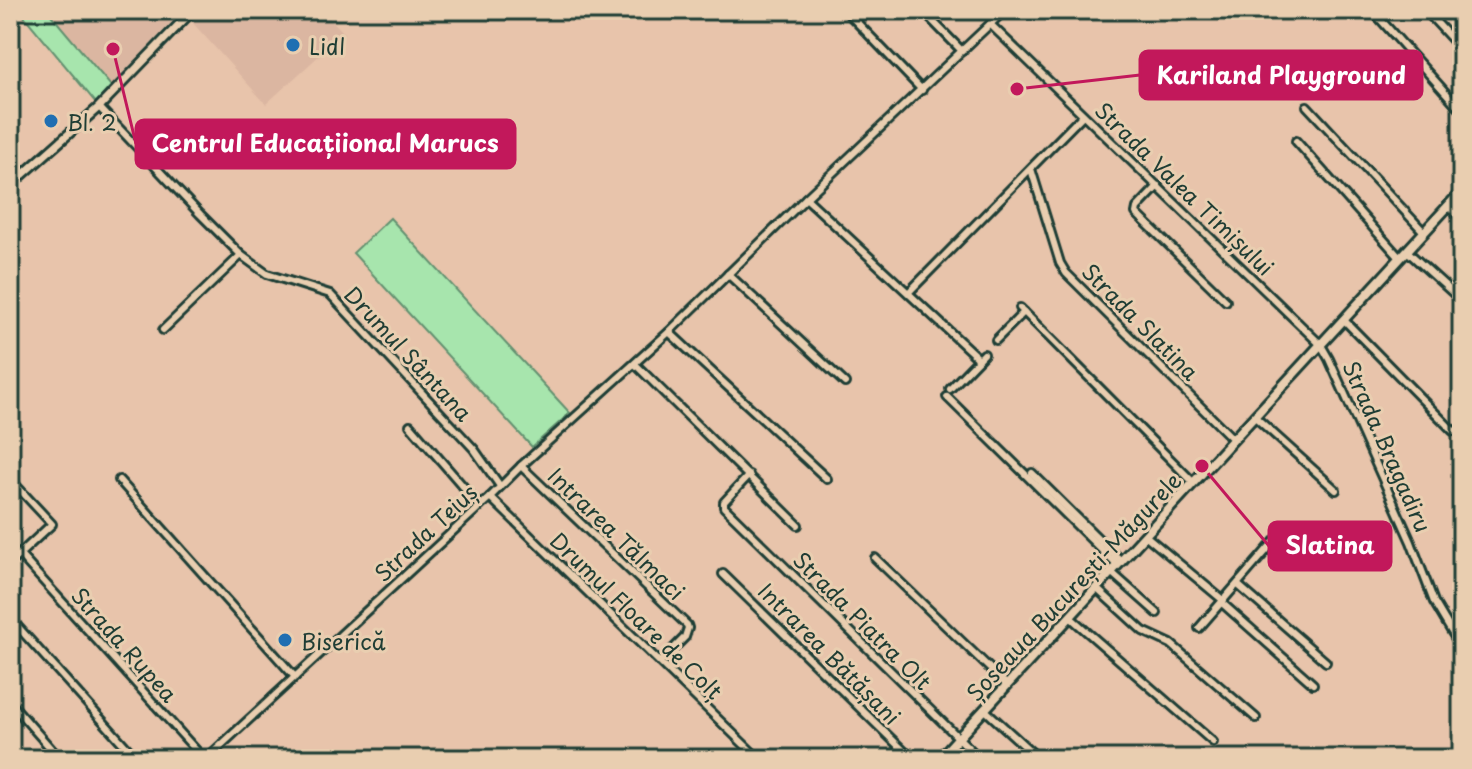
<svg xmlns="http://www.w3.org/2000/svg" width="1472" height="769" viewBox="0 0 1472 769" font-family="'Playpen Sans',sans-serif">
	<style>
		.built { fill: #dbb6a1 }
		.green { fill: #a7e5ad; stroke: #639170; stroke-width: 2 }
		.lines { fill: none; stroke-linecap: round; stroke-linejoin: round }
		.minor-casing { stroke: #1f3d34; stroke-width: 12 }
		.tertiary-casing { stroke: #1f3d34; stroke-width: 13 }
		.secondary-casing { stroke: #1f3d34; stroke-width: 14 }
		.minor { stroke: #e9ceb0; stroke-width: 6 }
		.tertiary { stroke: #e9ceb0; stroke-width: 7 }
		.secondary { stroke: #e9ceb0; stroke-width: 8 }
		.poi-dot { fill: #1f6fb2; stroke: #e9ceb0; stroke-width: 3 }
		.labels { text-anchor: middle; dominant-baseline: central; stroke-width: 6; stroke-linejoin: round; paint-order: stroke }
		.poi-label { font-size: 22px; fill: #1f3d34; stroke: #e9ceb0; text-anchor: start }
		.street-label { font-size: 22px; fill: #1f3d34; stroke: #e9ceb0 }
		.leader { fill: none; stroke: #c2185b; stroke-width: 3 }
		.callout-dot { fill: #c2185b; stroke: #e9ceb0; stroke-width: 3 }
		.callout { fill: #c2185b; stroke: #c2185b; stroke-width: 3 }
		.callout-label { font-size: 24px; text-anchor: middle; font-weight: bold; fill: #fff }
	</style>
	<rect width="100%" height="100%" fill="#e8c4ab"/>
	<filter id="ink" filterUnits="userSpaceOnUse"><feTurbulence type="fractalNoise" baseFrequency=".0125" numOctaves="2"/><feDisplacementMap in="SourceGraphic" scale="16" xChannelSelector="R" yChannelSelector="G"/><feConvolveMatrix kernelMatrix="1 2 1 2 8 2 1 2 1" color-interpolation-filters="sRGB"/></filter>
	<g filter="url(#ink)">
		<polygon class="built" points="47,10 322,10 344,33 266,104 182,11 111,86"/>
		<g class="green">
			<polygon points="19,10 47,10 111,86 96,103"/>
			<polygon points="390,218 570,413 532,447 353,253"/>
		</g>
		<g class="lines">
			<g class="minor-casing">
				<g id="minor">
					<polyline points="845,10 922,90"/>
					<polyline points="922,10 962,51"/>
					<polyline points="1372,10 1462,111"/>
					<polyline points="1425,10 1462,50"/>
					<polyline points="990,24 1321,345 1329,359 1411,542 1434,602 1462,649"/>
					<polyline points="1307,106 1424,232"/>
					<polyline points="99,107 200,214 241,255 267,274 330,294 474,449 500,486"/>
					<polyline points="1296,141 1400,258"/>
					<polyline points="1031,169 1060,263 1066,273 1233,439"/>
					<polyline points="1158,186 1137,208 1136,213 1226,301"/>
					<polyline points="806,198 979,359"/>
					<polyline points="1448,206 1462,219"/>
					<polyline points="1407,251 1462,301"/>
					<polyline points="728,274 845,383"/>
					<polyline points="909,292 1083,115"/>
					<polyline points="1020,308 1193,482"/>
					<polyline points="1344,320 1453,431 1458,430 1462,426"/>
					<polyline points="163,330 241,255"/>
					<polyline points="669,332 827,479"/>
					<polyline points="996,340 1024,312"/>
					<polyline points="635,364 798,525"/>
					<polyline points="950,389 984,354"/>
					<polyline points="947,397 1117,565"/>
					<polyline points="1254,416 1336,490"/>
					<polyline points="410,425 480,506"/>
					<polyline points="521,466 687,625 688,628 685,637 660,662"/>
					<polyline points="1032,473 1121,561"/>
					<polyline points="749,475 724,502 724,507 980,759"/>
					<polyline points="10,479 52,524 10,563"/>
					<polyline points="119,480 295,677"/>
					<polyline points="490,497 759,759"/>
					<polyline points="1145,535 1224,601"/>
					<polyline points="19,554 204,759"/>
					<polyline points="875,558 1007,685"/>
					<polyline points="1111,572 1157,613"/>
					<polyline points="723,574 912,759"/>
					<polyline points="1238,585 1326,662"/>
					<polyline points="1096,588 1143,631 1171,644 1256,718"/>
					<polyline points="1222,603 1313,684"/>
					<polyline points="1070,617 1213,742"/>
					<polyline points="10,618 137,759"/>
					<polyline points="1199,628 1285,529"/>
					<polyline points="10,702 60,759"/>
					<polyline points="984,709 1039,759"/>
					<polyline points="206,759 490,497 521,466 669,332 806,198 1005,10"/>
				</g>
			</g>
			<g class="tertiary-casing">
				<polyline id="tertiary" points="10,186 99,107 193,10"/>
			</g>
			<g class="secondary-casing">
				<polyline id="secondary" points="939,759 1462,191"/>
			</g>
			<use href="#minor" class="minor"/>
			<use href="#tertiary" class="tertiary"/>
			<use href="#secondary" class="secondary"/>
		</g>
	</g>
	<g class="poi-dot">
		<circle cx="293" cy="45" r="8"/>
		<circle cx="51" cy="121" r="8"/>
		<circle cx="285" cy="640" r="8"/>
	</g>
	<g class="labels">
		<g class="poi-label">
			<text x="309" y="45">Lidl</text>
			<text x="67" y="121">Bl. 2</text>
			<text x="301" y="640">Biserică</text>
		</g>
		<g class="street-label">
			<text transform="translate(1185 188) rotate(44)">Strada Valea Timișului</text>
			<text transform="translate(1141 321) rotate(45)">Strada Slatina</text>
			<text transform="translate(409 353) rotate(47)">Drumul Sântana</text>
			<text transform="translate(1388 446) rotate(66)">Strada Bragadiru</text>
			<text transform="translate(425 532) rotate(-43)">Strada Teiuș</text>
			<text transform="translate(617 533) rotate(44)">Intrarea Tălmaci</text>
			<text transform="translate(1073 586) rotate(-47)">Șoseaua București-Măgurele</text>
			<text transform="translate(637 615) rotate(44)">Drumul Floare de Colț</text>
			<text transform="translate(863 620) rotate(45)">Strada Piatra Olt</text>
			<text transform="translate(125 644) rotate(48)">Strada Rupea</text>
			<text transform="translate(830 653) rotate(45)">Intrarea Bătășani</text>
		</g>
	</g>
	<path class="leader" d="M1017 89L1140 75M113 49L136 144M1202 466L1269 546"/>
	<g class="callout-dot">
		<circle cx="1017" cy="89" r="8"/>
		<circle cx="113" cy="49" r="8"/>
		<circle cx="1202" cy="466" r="8"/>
	</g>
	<g class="callout">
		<rect x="1140" y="51" width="282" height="48" rx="8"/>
		<rect x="136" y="120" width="379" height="48" rx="8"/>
		<rect x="1269" y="522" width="122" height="48" rx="8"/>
	</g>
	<g class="callout-label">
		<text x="1281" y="84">Kariland Playground</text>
		<text x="325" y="152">Centrul Educațiional Marucs</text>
		<text x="1330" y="554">Slatina</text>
	</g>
	<rect width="1472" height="769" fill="none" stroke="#e9ceb0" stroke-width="40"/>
	<rect x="20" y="20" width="1432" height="729" fill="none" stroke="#1f3d34" stroke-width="3" filter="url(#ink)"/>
</svg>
